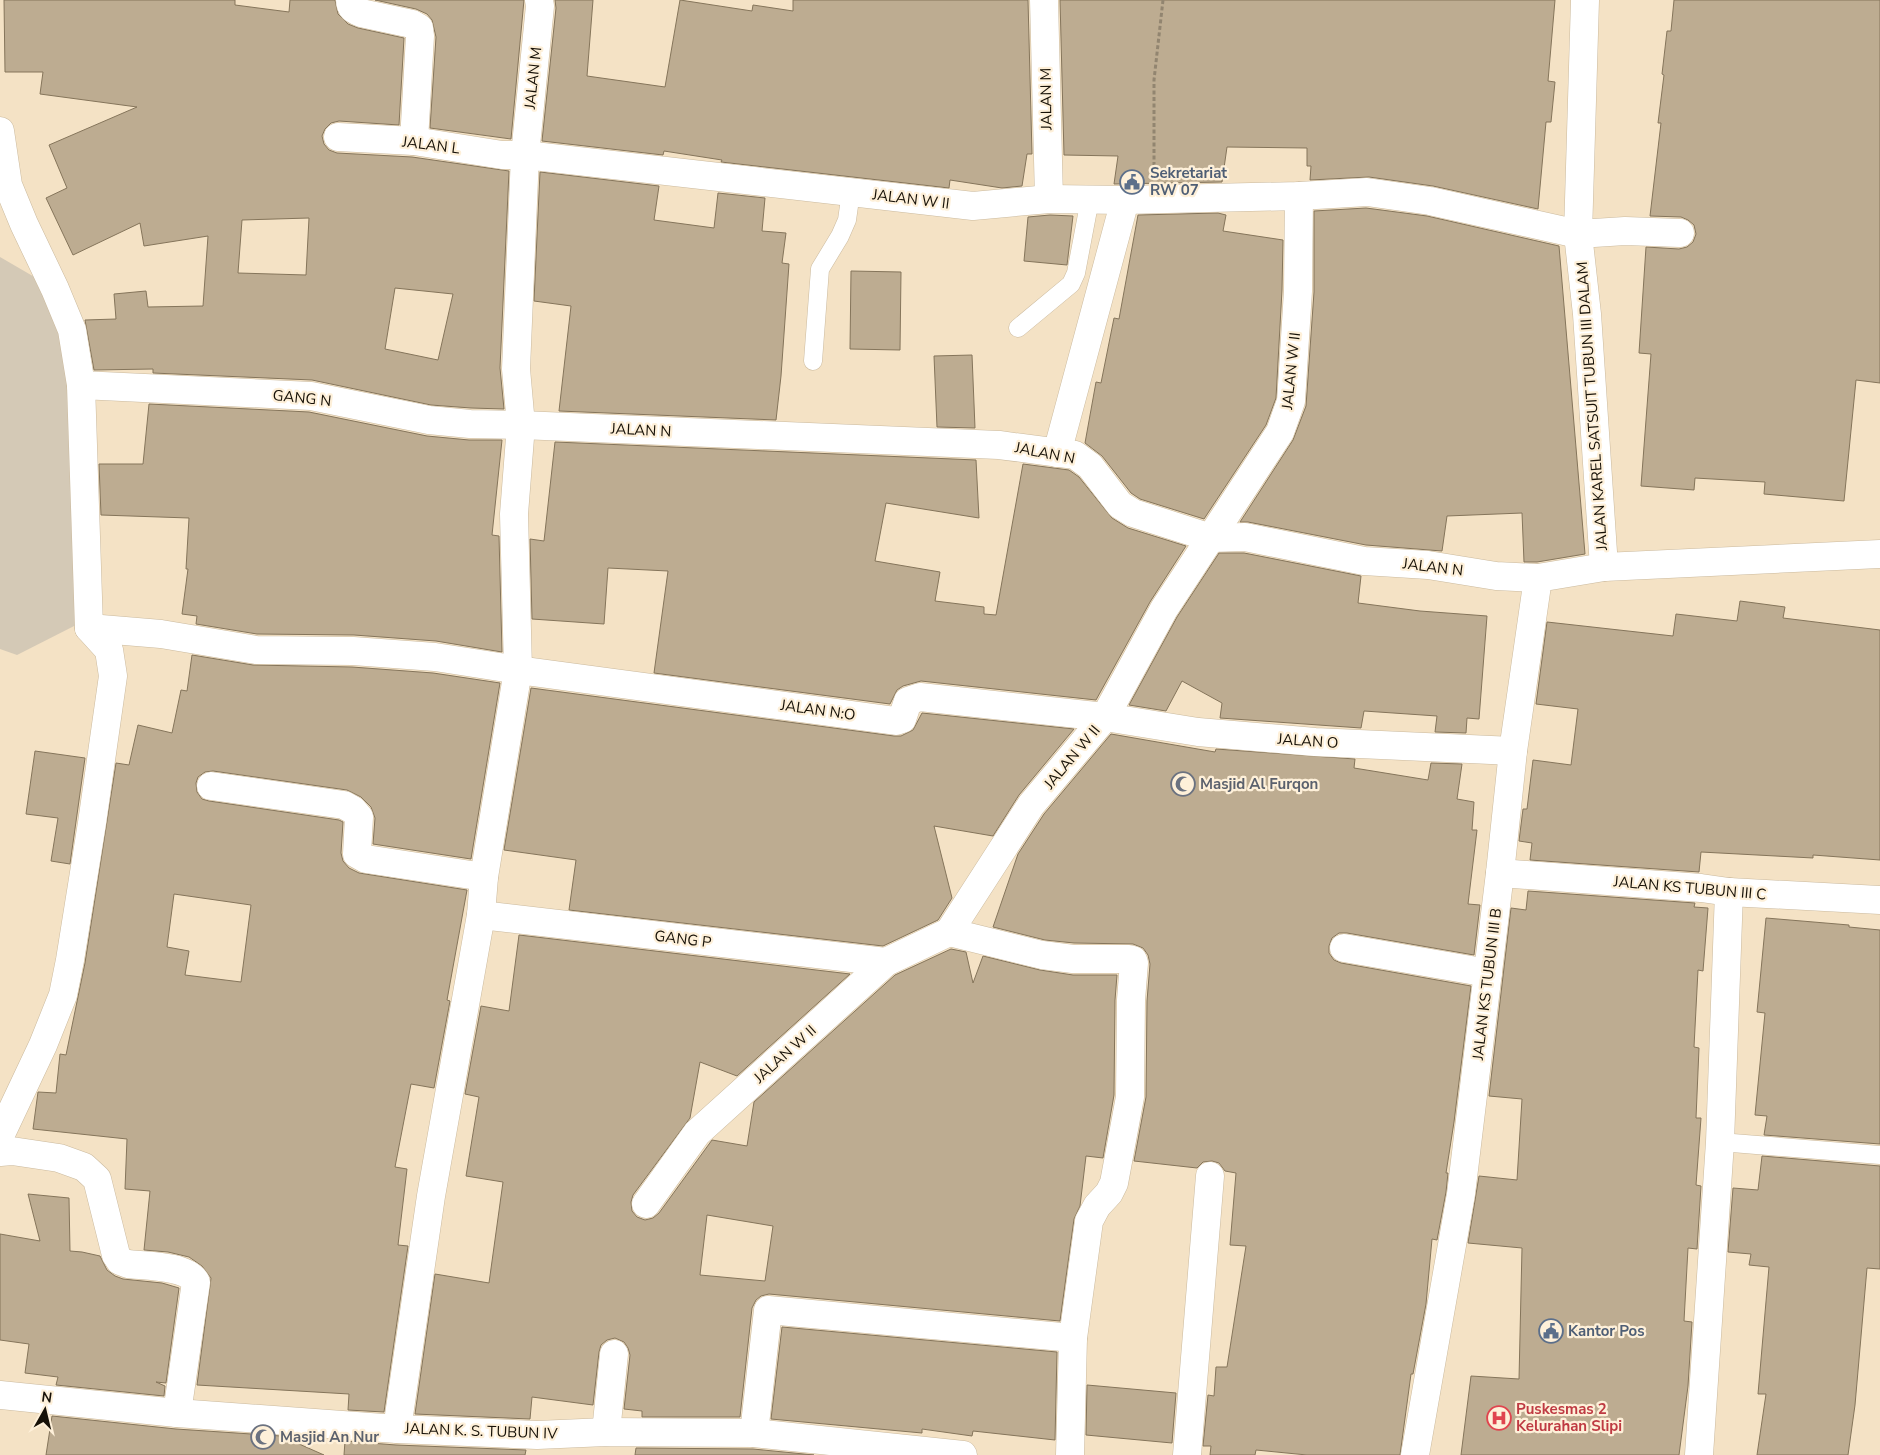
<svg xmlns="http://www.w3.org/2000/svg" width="1880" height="1455" viewBox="0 0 1880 1455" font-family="'Nunito Sans',sans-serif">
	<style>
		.green { fill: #d4c9b6 }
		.building { fill: #bdac91; stroke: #85755b; fill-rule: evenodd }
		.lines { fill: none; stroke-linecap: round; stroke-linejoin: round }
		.service-casing { stroke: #cbba9e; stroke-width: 19 }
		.minor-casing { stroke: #cbba9e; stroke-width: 29 }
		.tertiary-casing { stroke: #cbba9e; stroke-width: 29 }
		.path { stroke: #928570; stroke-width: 3; stroke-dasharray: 4 2.5; stroke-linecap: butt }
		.service { stroke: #fff; stroke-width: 18 }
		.minor { stroke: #fff; stroke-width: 28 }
		.tertiary { stroke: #fff; stroke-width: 28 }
		.labels { text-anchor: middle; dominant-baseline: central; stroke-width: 4.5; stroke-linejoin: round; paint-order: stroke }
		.street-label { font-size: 15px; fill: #171107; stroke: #fef0d9 }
		.service-label { font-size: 15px; font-weight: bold; fill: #4e5e75; stroke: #fef0d9; text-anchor: start }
		.worship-label { font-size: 15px; font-weight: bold; fill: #5b616d; stroke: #fef0d9; text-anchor: start }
		.health-label { font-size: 15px; font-weight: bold; fill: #be3a42; stroke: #fef0d9; text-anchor: start }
	</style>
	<rect width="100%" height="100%" fill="#f4e2c5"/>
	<polygon class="green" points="0,257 55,289 72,330 82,622 17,655 0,649"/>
	<g class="building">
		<path d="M4 0H235V5L289 12 290 0H335L338 14 348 24 358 28 404 38 399 125 339 121 331 123 325 129 322 136 324 144 329 150 337 153 412 157 509 171 500 368 504 409 471 408 431 405 312 380 153 373V369L94 370 85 320 116 319 114 294 146 291 148 307 203 306 208 236 144 246 140 223 73 255 46 198 67 188 49 145 137 107 40 94 43 72H5ZM309 218 306 275 238 273 242 220ZM395 288 453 294 438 360 385 349Z"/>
		<polygon points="375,0 524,0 511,139 430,128 436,37 432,20 427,14 416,9"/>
		<polygon points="555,0 593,0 587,76 665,87 680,0 752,11 753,5 793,11 793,0 1028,0 1032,154 1027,154 1022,186 1002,188 950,180 949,188 721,162 722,160 664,151 663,155 542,141 556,8"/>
		<polygon points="1060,0 1555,0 1548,81 1555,82 1551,122 1546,122 1538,209 1433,186 1369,177 1310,180 1311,166 1307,166 1307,148 1227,147 1222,182 1114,184 1118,156 1064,155"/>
		<polygon points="1674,0 1880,0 1880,383 1856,380 1844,501 1764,494 1765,482 1695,478 1694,490 1641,486 1651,354 1639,353 1646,247 1679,249 1687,247 1693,242 1696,234 1694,225 1688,220 1681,217 1650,216 1661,123 1658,123 1664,75 1662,74 1667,31 1671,31"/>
		<polygon points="540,172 659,186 654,220 714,228 718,193 765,198 762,231 786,233 782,263 789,264 781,376 776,420 559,411 571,306 534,301"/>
		<polygon points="1366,208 1427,216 1559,246 1585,554 1537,562 1524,562 1522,513 1447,516 1442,551 1366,545 1248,522 1240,522 1293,440 1306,406 1314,292 1314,211"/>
		<polygon points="1218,213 1226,215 1223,231 1283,240 1282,290 1276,398 1266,425 1204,519 1140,499 1131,493 1102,456 1085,443 1096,382 1101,383 1114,318 1119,319 1138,215"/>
		<polygon points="1050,215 1073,216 1067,265 1024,261 1028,217"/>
		<polygon points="851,271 901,272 900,350 850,349"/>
		<polygon points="972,355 975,428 937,427 934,356"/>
		<polygon points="149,404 309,412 427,436 469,440 502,440 492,535 499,536 502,652 436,641 354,635 257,634 196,624 197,616 182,614 188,569 186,569 189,518 101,515 99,464 143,464"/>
		<polygon points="555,442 976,460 979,518 886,503 875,561 940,572 935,601 984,607 984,614 996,615 1023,464 1069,470 1079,477 1112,518 1128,528 1186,546 1150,602 1096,700 921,681 903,686 897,690 890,704 654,673 668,571 608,568 604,624 532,619 530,539 544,541"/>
		<polygon points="1219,553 1244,553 1361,576 1358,603 1420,611 1487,616 1479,719 1467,718 1466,733 1435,732 1437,716 1364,711 1361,728 1220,718 1222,703 1182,681 1166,711 1129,705 1177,617"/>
		<polygon points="1740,601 1785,607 1783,618 1880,630 1880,860 1813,855 1813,858 1701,852 1699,872 1530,860 1532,843 1519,841 1523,809 1527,809 1533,760 1571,765 1578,709 1536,704 1547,622 1673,636 1676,614 1737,621"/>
		<path d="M192 655 253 665 352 667 433 673 500 683 471 859 373 844 375 818 371 807 361 797 347 790 213 771 205 772 198 777 196 783 197 792 202 799 209 801 339 820 343 822 341 853 343 861 349 868 359 873 467 890 447 1000 450 1001 434 1088 411 1084 395 1167 407 1169 398 1245 408 1246 384 1412 348 1410 349 1394 197 1385 211 1278 202 1266 189 1257 168 1252 144 1250 150 1191 125 1189 127 1139 33 1129 38 1092 56 1093 60 1054 66 1055 85 963 116 763 129 765 138 725 172 733 181 690 187 691ZM174 894 251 905 241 982 185 975 189 951 167 947Z"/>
		<polygon points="531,688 894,736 901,736 913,730 922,713 1074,729 1019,795 993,836 934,826 952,898 938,920 883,946 569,910 576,860 504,850"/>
		<polygon points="1111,734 1215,752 1216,749 1355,759 1354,768 1428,780 1431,763 1462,764 1457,799 1474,802 1472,830 1477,830 1468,904 1480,905 1474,955 1347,933 1339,933 1332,938 1329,946 1329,953 1334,960 1341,963 1471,986 1454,1122 1446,1173 1448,1173 1446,1192 1437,1240 1432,1239 1426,1304 1413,1374 1411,1374 1400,1455 1307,1455 1256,1450 1255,1455 1210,1455 1211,1446 1203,1446 1208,1395 1214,1396 1216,1367 1227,1367 1246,1246 1230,1245 1236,1173 1225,1171 1219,1163 1212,1161 1203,1162 1197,1168 1134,1161 1146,1097 1147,1001 1150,964 1148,955 1143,948 1133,944 1074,943 1045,940 993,927 1018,854 1044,814"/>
		<polygon points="35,751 85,758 70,864 51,861 58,818 26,814"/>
		<polygon points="1528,891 1695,903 1694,907 1708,908 1703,971 1698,970 1694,1047 1699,1048 1696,1118 1701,1118 1696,1185 1701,1186 1697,1249 1688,1248 1684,1321 1692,1322 1688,1386 1679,1455 1461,1455 1471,1376 1519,1379 1522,1248 1468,1243 1479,1176 1517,1180 1522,1099 1489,1096 1511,908 1526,910"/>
		<polygon points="1766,918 1849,925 1849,927 1880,930 1880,1144 1764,1135 1767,1116 1755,1115 1765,1013 1757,1012"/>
		<path d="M519 935 850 974 737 1076 700 1062 690 1118 633 1195 631 1202 632 1211 637 1217 645 1220 653 1218 659 1213 712 1140 747 1146 754 1102 895 975 951 949 966 952 973 983 983 956 1040 970 1073 975H1117L1115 1000 1114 1095 1103 1158 1086 1156 1080 1206 1074 1219 1060 1321 769 1294 761 1296 756 1300 752 1308 740 1417H642V1411L624 1409 630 1355 628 1348 624 1342 615 1338 607 1340 601 1345 599 1352 593 1405 532 1397 530 1419 415 1414 435 1274 489 1283 503 1182 466 1176 479 1097 465 1094 481 1006 509 1011ZM707 1215 773 1226 765 1281 700 1275Z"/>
		<polygon points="1762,1156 1880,1166 1880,1269 1867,1268 1855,1405 1848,1455 1757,1455 1766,1394 1758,1394 1769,1267 1749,1265 1751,1254 1728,1252 1733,1188 1758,1190"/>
		<polygon points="28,1194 69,1198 70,1251 82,1252 100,1256 107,1270 115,1276 123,1279 162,1283 179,1288 166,1383 156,1382 165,1386 164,1396 56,1385 58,1377 25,1373 29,1344 0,1340 0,1234 40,1241"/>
		<polygon points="782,1327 1057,1352 1055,1440 973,1431 972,1436 922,1429 922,1433 771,1419"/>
		<polygon points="1087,1385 1176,1393 1172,1443 1086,1435"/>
		<polygon points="52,1416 176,1429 281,1436 324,1455 46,1455"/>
		<polygon points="345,1441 396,1445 526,1450 525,1455 344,1455"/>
		<polygon points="636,1448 753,1449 814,1455 635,1455"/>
	</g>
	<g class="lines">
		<g class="service-casing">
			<g id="service">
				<polyline points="1018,328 1071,284 1076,273 1090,199"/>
				<polyline points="813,361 820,269 840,236 847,220 851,192"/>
				<polyline points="1720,1142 1880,1155"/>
			</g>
		</g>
		<g class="minor-casing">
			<g id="minor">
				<path d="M350 0C350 8 354 10 361 13L412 24 419 28 420 36 414 141"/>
				<polyline points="1044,0 1049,199"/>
				<polyline points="0,131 8,185 24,224 55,289 72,330 81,385 89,628 109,650 113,676 92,823 70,960 63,995 43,1045 0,1136"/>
				<polyline points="338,137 414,141 502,155 525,155 973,206 1049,199 1125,200 1299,196 1367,192 1430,201 1578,234 1625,231 1680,233"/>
				<polyline points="81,385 311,396 429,420 470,424 521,425 999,445 1075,455 1090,466 1120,505 1133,513 1211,538 1245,537 1364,561 1428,565 1496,576 1538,578"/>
				<polyline points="1057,453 1125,200"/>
				<polyline points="89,628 161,634 256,650 353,651 435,657 525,671 896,721 902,719 908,701 920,697 1105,717 1198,732 1315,742 1513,751"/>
				<polyline points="211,786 344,805 353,810 359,817 357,854 366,859 484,877"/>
				<polyline points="1500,873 1701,888 1729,892 1880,900"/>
				<polyline points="481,915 886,962"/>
				<polyline points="949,932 1042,955 1073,959 1129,959 1133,960 1134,963 1131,1000 1130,1097 1114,1183 1109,1193 1097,1206 1089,1221 1073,1338 1070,1455"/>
				<polyline points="1344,948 1488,973"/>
				<path d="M0 1152 12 1151 59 1158 84 1167 97 1179 116 1255 120 1261 128 1264C146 1266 186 1265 196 1282L177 1413"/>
				<polyline points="646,1204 697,1133 886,962 949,932 1031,805 1105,717 1164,609 1280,432 1291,401 1298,291 1299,196"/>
				<polyline points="0,1395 177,1413 397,1429 537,1435 606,1432 754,1433 963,1455"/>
				<polyline points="397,1429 431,1196 481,915 484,877 518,670 514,514 521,425 516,369 525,155 540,6 539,0"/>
				<polyline points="606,1432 614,1354"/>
				<polyline points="754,1433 768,1310 1073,1338"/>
				<polyline points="1187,1455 1210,1176"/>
				<polyline points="1415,1455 1461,1194 1500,873 1513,751 1538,578 1604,567"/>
				<polyline points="1699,1455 1720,1142 1729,892"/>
			</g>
		</g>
		<g class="tertiary-casing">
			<polyline id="tertiary" points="1585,0 1578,234 1587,314 1604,567 1880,554"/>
		</g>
		<polyline class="path" points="1154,166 1154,80 1163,0"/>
		<use href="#service" class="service"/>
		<use href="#minor" class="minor"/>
		<use href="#tertiary" class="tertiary"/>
	</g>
	<defs>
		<g id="civic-ring" transform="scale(1.25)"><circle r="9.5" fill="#fef0d9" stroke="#5c6f8a" stroke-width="1.5"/><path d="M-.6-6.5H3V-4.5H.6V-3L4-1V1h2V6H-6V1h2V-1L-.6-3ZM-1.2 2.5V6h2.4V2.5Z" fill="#5c6f8a"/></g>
		<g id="mosque-ring" transform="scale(1.25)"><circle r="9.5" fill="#fef0d9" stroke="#6b7280" stroke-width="1.5"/><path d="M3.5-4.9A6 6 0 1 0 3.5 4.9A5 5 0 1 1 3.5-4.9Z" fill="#6b7280"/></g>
		<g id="hospital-ring" transform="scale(1.25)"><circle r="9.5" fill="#fef0d9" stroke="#e0444e" stroke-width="1.5"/><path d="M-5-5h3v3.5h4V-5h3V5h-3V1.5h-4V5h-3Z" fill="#e0444e"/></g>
	</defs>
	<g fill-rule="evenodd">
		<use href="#civic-ring" x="1132" y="182"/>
		<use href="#mosque-ring" x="1183" y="784"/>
		<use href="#civic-ring" x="1551" y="1331"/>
		<use href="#hospital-ring" x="1499" y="1418"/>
		<use href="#mosque-ring" x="263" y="1437"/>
	</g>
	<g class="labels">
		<g class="street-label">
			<text transform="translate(533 78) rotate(-84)">JALAN M</text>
			<text transform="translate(1046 99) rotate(-91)">JALAN M</text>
			<text transform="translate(431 145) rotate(7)">JALAN L</text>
			<text transform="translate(911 199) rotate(7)">JALAN W II</text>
			<text transform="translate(1291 371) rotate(-84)">JALAN W II</text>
			<text transform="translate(302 398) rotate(6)">GANG N</text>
			<text transform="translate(1592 406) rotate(-94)">JALAN KAREL SATSUIT TUBUN III DALAM</text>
			<text transform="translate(641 430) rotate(3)">JALAN N</text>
			<text transform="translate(1045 453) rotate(11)">JALAN N</text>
			<text transform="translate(1433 567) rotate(7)">JALAN N</text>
			<text transform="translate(818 710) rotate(8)">JALAN N:O</text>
			<text transform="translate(1308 741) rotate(4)">JALAN O</text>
			<text transform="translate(1072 757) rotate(-50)">JALAN W II</text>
			<text transform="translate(1690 888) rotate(5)">JALAN KS TUBUN III C</text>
			<text transform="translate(683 939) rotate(7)">GANG P</text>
			<text transform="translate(1487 984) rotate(-83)">JALAN KS TUBUN III B</text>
			<text transform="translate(785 1054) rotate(-42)">JALAN W II</text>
			<text transform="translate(481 1431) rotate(2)">JALAN K. S. TUBUN IV</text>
		</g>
		<g class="service-label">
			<text x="1150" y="173">Sekretariat<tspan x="1150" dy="17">RW 07</tspan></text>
			<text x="1568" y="1331">Kantor Pos</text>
		</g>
		<g class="worship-label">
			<text x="1200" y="784">Masjid Al Furqon</text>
			<text x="280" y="1437">Masjid An Nur</text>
		</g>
		<g class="health-label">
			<text x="1516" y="1409">Puskesmas 2<tspan x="1516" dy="17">Kelurahan Slipi</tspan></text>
		</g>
	</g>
	<g transform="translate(45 1410) rotate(8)" stroke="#fef0d9" stroke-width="4" paint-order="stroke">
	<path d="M0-4L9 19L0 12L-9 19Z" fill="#171107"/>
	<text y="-8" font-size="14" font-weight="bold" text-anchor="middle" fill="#171107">N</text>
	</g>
</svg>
